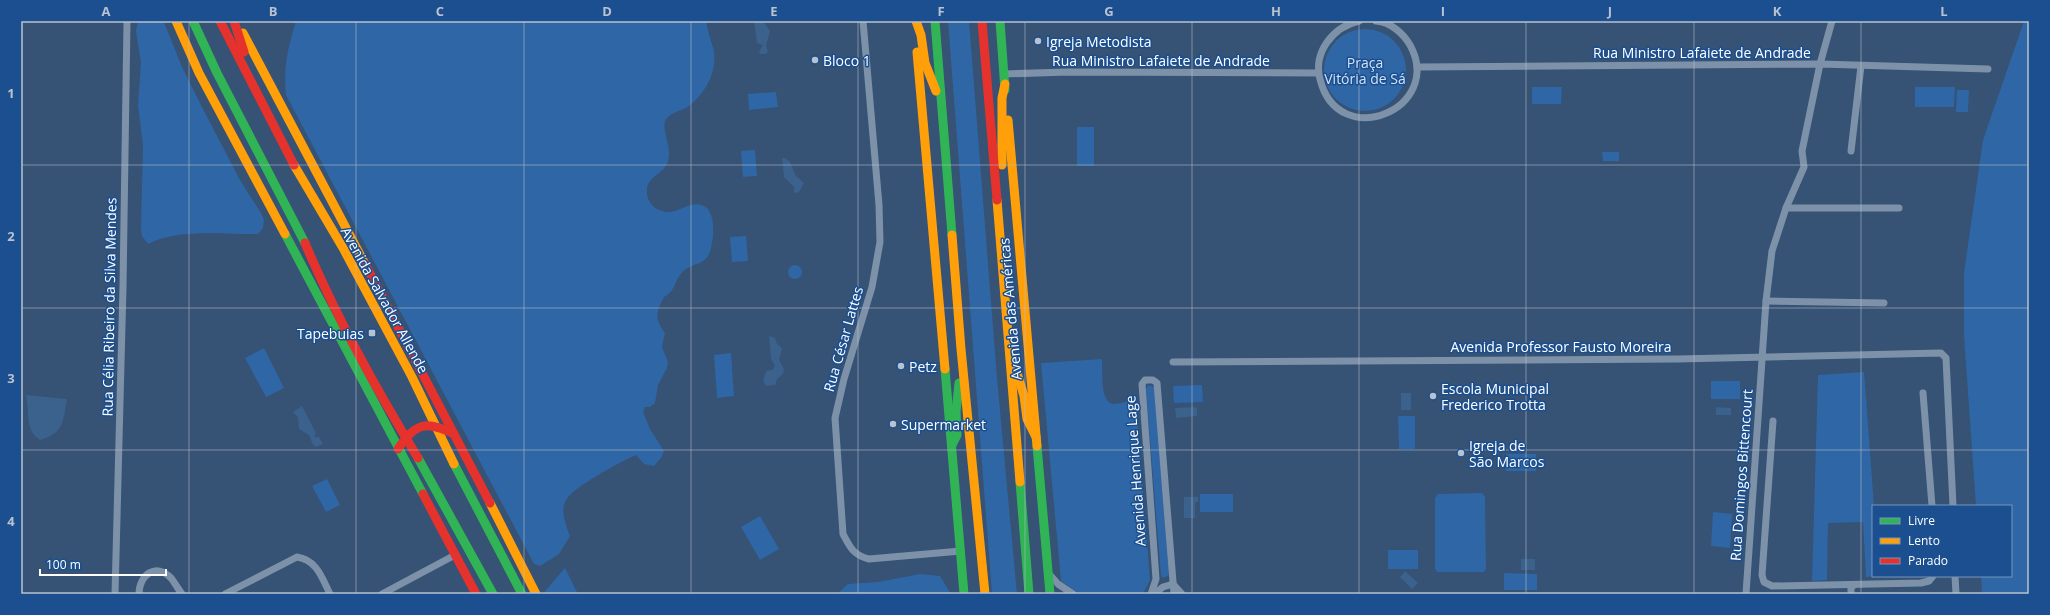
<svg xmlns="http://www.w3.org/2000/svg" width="2050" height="615" viewBox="0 0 2050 615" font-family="'Open Sans',sans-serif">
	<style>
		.green { fill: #2f66a5 }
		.water { fill: #3b618d }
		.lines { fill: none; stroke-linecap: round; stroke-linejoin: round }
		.street { stroke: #7d92a8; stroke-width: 7 }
		.fast { stroke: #30b455; stroke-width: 9 }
		.slow { stroke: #ff9f0a; stroke-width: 9 }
		.jam { stroke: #e5322d; stroke-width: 9 }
		.grid { fill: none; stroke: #b9c2ce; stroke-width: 1; stroke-opacity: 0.55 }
		.poi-dot { fill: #b9c2ce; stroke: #1b4f8f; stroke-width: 1.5 }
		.labels { text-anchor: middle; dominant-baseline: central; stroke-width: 3; stroke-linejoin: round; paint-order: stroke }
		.poi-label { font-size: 14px; fill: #fff; stroke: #1b4f8f; text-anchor: start }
		.street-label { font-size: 14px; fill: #fff; stroke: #1b4f8f }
		.park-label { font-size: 14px; fill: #cfe3fa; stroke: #1b4f8f }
		.neatline { fill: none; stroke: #b9c2ce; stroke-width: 1.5 }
		.grid-label { font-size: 13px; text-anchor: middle; font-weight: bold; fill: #b9c2ce }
	</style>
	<rect width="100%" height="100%" fill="#365274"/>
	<g class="green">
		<path d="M138 21 164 22 182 67 203 109 240 180 261 213 264 220 263 228 258 234C224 235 179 228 148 244L142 236 141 228 143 146 138 105 141 63 136 31Z"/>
		<path d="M296 21H706C708 31 710 38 713 47 719 69 706 93 689 106 682 111 671 112 666 119 660 130 674 148 667 164 662 174 648 177 647 189 646 203 656 212 670 212 679 212 692 200 704 206 717 212 714 243 709 254 705 263 697 263 690 267 674 273 678 291 664 297 656 313 654 318 665 333L662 347 668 362 667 368 658 385 655 403 650 407H645L643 412 650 429 664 451 661 458 654 466 644 464 636 455C622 461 573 487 566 500 560 511 566 525 570 536L559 554 540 566 534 564 286 95C283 66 288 48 296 21Z"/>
		<polygon points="948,21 969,21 997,378 1017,594 992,594"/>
		<polygon points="2024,21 2029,21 2029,594 1982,594 1981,576 2011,576 2011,506 1976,506 1964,336 1964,273 1983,140"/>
		<circle cx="1365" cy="70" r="41"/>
		<polygon points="1532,87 1562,87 1561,104 1532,104"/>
		<polygon points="1915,87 1955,87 1954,107 1915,107"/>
		<polygon points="1957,90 1969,90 1968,112 1956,112"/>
		<polygon points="776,92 778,107 749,110 748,94"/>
		<rect x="1077" y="127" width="17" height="39"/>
		<polygon points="755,150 757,176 743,177 741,151"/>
		<polygon points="1602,152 1619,152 1619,161 1603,161"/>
		<polygon points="746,236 748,261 732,262 730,237"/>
		<circle cx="795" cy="272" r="7"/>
		<polygon points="264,348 284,388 266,397 245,358"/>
		<polygon points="731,353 734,396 717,398 714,355"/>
		<path d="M1102 359C1103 370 1099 403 1114 404 1120 404 1127 401 1133 400L1136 403 1150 580 1143 594H1080L1061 581 1041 363Z"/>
		<polygon points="1864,372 1874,506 1873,576 1879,576 1866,577 1863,522 1828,523 1827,580 1812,581 1818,375"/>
		<rect x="1711" y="381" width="29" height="18"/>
		<polygon points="1148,385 1154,387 1169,575 1163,578 1161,576 1146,389"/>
		<polygon points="1202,385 1203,402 1174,403 1173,386"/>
		<polygon points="1398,416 1415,416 1415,449 1399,449"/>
		<rect x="1506" y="454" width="30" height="17"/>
		<polygon points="327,479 340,505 326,512 312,486"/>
		<polygon points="1482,493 1485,497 1486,569 1484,572 1437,572 1435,569 1435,498 1438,494"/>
		<rect x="1200" y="494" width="33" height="18"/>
		<polygon points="1713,512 1732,514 1730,548 1711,546"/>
		<polygon points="760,516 779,549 760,560 741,527"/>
		<rect x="1388" y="550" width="30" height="19"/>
		<polygon points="565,568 578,594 547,594 545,591"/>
		<polygon points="1504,573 1537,574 1537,590 1504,590"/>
		<polygon points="920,574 940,576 951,594 837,594 848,584 878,582"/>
	</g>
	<g class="water">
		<polygon points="754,21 763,21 770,31 766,46 768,51 766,54 760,54 759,52 763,45 757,43"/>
		<polygon points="782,158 785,158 790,162 796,176 804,183 799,192 794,193 794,187 784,177"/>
		<path d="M769 336 775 338 777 344 782 348 779 360 784 369 783 374 777 379 775 385 766 386C761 378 765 378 766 371L772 370 775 366 771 359Z"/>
		<rect x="1401" y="393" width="10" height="17"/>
		<path d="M26 395 67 399C63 422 64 433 40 440 24 430 30 412 26 395Z"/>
		<polygon points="302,406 316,433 314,437 319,437 323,444 316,447 313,445 309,435 299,429 298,417 293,412"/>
		<polygon points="1195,407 1197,408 1197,416 1176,418 1175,408"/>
		<polygon points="1716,407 1731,408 1731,415 1716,415"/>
		<polygon points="1184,497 1198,497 1198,502 1195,502 1195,518 1184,518"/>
		<rect x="1521" y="559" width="14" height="11"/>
		<polygon points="1405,571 1418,583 1412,589 1400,577"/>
	</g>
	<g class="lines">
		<g class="street">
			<path d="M863 21 879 205 880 242 872 287 844 379 835 418 843 534C850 547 853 555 869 559L961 551"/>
			<path d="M1359 21C1333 27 1313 52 1320 79 1338 153 1445 109 1410 45 1403 33 1390 22 1376 21"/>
			<polyline points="1417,67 1820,64 1988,69"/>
			<polyline points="1004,74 1068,72 1318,73"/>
			<polyline points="1851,151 1861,66"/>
			<polyline points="1786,208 1899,208"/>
			<polyline points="1766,301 1884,303"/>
			<polyline points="1173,362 1677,359 1941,353 1946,358 1953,506"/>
			<polyline points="1923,393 1932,506"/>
			<polyline points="1773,421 1762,575 1764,582 1772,586 1921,583 1929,581 1933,576"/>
			<polyline points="1049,574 1058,584 1073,594"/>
			<polyline points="1955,576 1956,594"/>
			<polyline points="115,594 123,287 127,21"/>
			<path d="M139 594C139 575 156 562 171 578 175 583 178 589 182 594"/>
			<path d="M225 594 297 557C317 560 322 578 330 594"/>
			<polyline points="382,594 455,555"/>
			<polyline points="1151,594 1156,579 1142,384 1145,380 1153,380 1157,383 1174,594"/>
			<polyline points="1154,594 1163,587 1173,584 1182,594"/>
			<polyline points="1746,594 1766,301 1772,251 1786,208 1804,167 1802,151 1820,64 1832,21"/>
			<polyline points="1851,594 1851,587 1854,585"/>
		</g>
		<g class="fast">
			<polyline points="193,21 217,73 305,243"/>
			<polyline points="935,21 952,235"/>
			<polyline points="1000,21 1005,90"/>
			<polyline points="285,234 423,494"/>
			<polyline points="945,369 964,594"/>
			<polyline points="952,445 957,435 956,412 959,383"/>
			<polyline points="1037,446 1050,594"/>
			<polyline points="418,458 493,594"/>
			<polyline points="454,464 522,594"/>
			<polyline points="1020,482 1029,594"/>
		</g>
		<g class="slow">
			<polyline points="176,21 199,73 285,234"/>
			<polyline points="916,21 921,35 925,63 936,91"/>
			<polyline points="243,33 365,264"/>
			<polyline points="917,52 945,369"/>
			<polyline points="1008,120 1037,446"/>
			<polyline points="294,165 343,248 412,377 454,464"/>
			<polyline points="1002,165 1002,98 1005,84"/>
			<polyline points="997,200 1020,482"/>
			<polyline points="952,235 961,349 985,594"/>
			<polyline points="1017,373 1024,396 1027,419 1036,437"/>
			<polyline points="490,503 536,594"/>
		</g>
		<g class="jam">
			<polyline points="220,21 294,165"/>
			<polyline points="234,21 244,52"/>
			<polyline points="982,21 997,200"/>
			<path d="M305 243C336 317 376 389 418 458"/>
			<polyline points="365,264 490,503"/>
			<path d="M398 449C415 423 426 420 454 434"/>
			<polyline points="423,494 476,594"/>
		</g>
	</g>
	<path class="grid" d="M189 21V594M356 21V594M524 21V594M691 21V594M858 21V594M1025 21V594M1192 21V594M1359 21V594M1526 21V594M1694 21V594M1861 21V594M21 165H2029M21 308H2029M21 450H2029"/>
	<g class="poi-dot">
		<circle cx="1038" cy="41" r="4"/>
		<circle cx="815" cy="60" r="4"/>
		<rect x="368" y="329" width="8" height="8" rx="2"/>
		<circle cx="901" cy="366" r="4"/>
		<circle cx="1433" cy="396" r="4"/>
		<circle cx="893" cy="424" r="4"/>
		<circle cx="1461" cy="453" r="4"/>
	</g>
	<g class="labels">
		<g class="poi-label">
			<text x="1046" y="41">Igreja Metodista</text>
			<text x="823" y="60">Bloco 1</text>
			<text x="364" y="333" text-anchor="end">Tapebuias</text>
			<text x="909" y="366">Petz</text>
			<text x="1441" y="388">Escola Municipal<tspan x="1441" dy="16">Frederico Trotta</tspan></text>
			<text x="901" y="424">Supermarket</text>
			<text x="1469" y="445">Igreja de<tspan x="1469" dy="16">São Marcos</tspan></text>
		</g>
		<g class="street-label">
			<text x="1702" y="52">Rua Ministro Lafaiete de Andrade</text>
			<text x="1161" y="60">Rua Ministro Lafaiete de Andrade</text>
			<text transform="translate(385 300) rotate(61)">Avenida Salvador Allende</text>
			<text transform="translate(109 307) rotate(-89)">Rua Célia Ribeiro da Silva Mendes</text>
			<text transform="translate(1010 309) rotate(-95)">Avenida das Américas</text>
			<text transform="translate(843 339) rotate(-74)">Rua César Lattes</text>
			<text x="1561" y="346">Avenida Professor Fausto Moreira</text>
			<text transform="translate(1135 471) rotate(-94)">Avenida Henrique Lage</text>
			<text transform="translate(1741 475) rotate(-86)">Rua Domingos Bittencourt</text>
		</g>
		<g class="park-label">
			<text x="1365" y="62">Praça<tspan x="1365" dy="16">Vitória de Sá</tspan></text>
		</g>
	</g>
	<rect width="2050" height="615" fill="none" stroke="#1b4f8f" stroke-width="44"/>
	<rect x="1872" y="505" width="140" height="72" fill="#1b4f8f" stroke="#7695bc"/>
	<rect x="1880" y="518" width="20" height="6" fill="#30b455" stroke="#7695bc"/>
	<text x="1908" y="525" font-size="12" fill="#ffffff">Livre</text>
	<rect x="1880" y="538" width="20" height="6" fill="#ff9f0a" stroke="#7695bc"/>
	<text x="1908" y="545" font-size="12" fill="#ffffff">Lento</text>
	<rect x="1880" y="558" width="20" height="6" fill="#e5322d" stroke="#7695bc"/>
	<text x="1908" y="565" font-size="12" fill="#ffffff">Parado</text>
	<path d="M40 569v6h126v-6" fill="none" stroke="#ffffff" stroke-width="2"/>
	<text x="46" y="569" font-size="12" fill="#ffffff" stroke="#1b4f8f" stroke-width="3" paint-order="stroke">100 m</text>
	<rect x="22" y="22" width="2006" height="571" class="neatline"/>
	<g class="grid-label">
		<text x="106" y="16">A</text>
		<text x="273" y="16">B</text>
		<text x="440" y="16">C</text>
		<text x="607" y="16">D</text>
		<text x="774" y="16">E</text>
		<text x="941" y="16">F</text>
		<text x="1109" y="16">G</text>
		<text x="1276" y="16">H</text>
		<text x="1443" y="16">I</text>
		<text x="1610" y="16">J</text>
		<text x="1777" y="16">K</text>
		<text x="1944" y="16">L</text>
		<text x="11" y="98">1</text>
		<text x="11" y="241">2</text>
		<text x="11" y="383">3</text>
		<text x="11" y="526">4</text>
	</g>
</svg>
